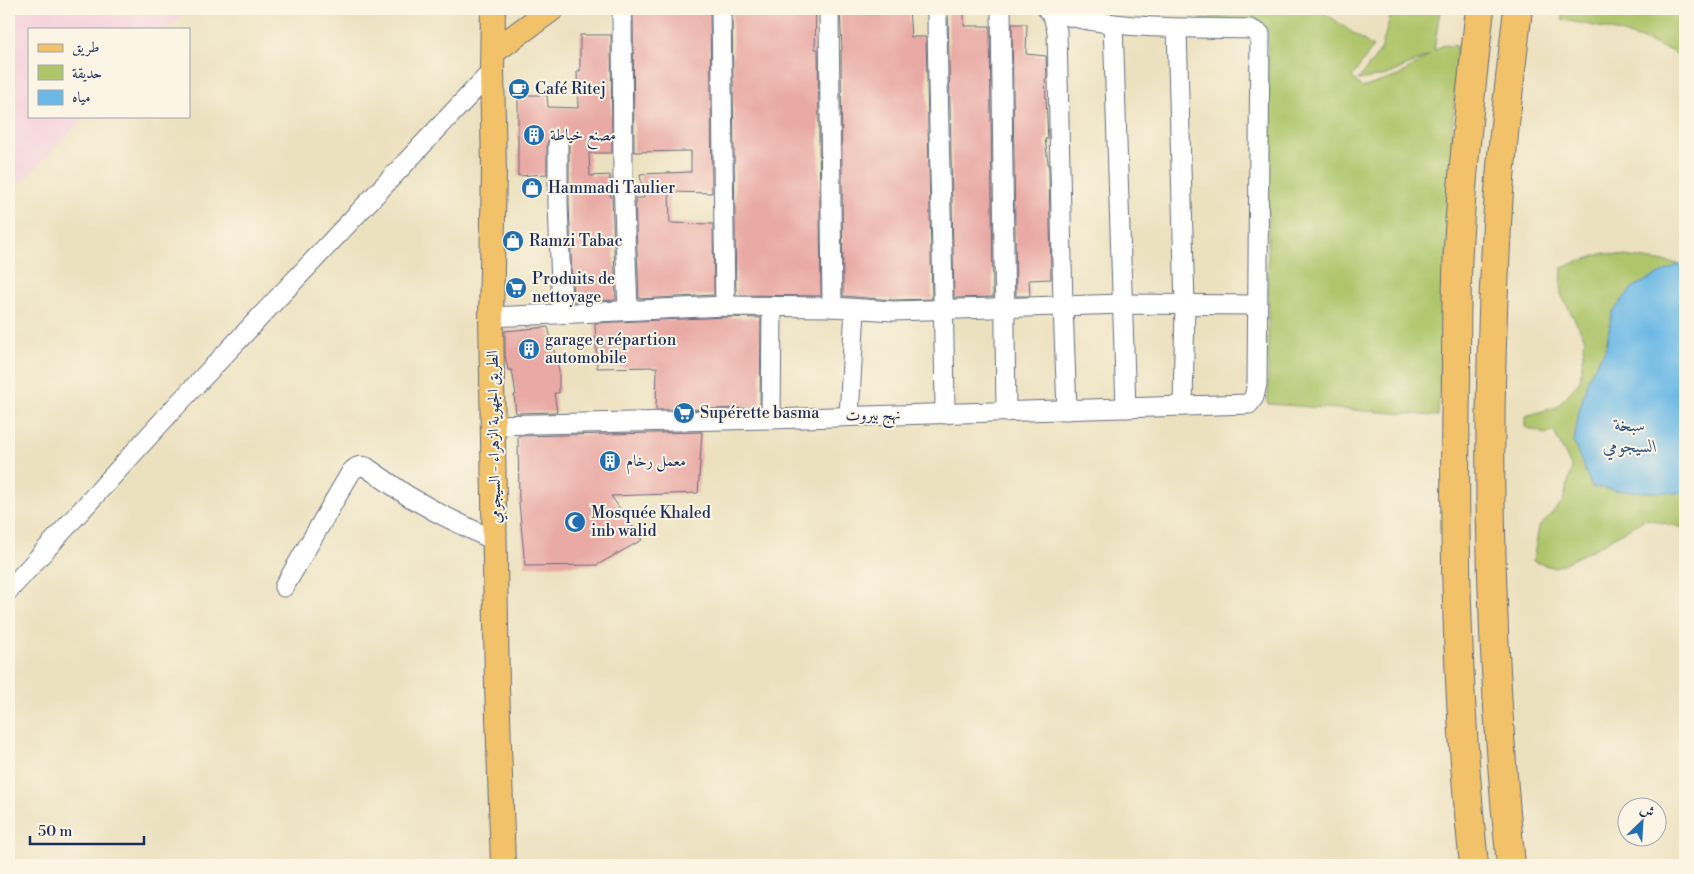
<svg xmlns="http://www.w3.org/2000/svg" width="1694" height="874" viewBox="0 0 1694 874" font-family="'Libre Bodoni',Amiri,serif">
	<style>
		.built { fill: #f4cfdd }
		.green { fill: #afc56a; stroke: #657a64 }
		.water { fill: #6cb9e6; stroke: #4474a2 }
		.building { fill: #e9aaa5 }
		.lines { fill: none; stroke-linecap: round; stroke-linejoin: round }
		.minor-casing { stroke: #646d80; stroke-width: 21 }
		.major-casing { stroke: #646d80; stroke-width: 26 }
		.highway-casing { stroke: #646d80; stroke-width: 30 }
		.minor { stroke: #fff; stroke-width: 19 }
		.major { stroke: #f2c26a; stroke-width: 24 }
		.highway { stroke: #f2c26a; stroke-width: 28 }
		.labels { text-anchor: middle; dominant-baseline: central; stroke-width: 4; stroke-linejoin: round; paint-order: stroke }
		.poi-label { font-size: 16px; fill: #1b2f5e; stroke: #fcf5e5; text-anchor: start }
		.street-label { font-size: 16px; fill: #1b2f5e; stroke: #fcf5e5 }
		.water-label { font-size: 18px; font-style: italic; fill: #335887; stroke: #fcf5e5 }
	</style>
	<rect width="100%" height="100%" fill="#fcf5e5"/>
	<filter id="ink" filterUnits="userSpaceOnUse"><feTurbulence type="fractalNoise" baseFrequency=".02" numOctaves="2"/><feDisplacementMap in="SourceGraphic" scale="10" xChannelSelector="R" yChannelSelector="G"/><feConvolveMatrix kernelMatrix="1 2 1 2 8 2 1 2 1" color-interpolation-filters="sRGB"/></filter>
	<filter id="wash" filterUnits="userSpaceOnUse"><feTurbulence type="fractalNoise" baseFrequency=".0096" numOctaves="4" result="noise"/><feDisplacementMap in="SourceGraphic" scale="20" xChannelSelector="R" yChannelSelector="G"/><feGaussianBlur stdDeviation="1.12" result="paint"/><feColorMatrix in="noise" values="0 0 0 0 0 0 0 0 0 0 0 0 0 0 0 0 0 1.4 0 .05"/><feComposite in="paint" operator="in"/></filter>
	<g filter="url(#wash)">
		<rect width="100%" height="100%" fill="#ece1bf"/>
		<polygon class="built" points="9,9 189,9 169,29 29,29 29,116 85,116 9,196"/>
		<g class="green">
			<polygon points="1256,9 1319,9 1373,47 1352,77 1362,88 1398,76 1430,55 1387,75 1358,80 1381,50 1392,9 1440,9 1434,51 1443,45 1457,46 1438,416 1268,404 1268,28 1200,20"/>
			<path d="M1561 9H1685V58C1648 38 1605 27 1563 20Z"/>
			<polygon points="1604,253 1680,264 1633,287 1612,313 1606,348 1588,380 1579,412 1574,443 1592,487 1625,491 1685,493 1685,528 1645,519 1596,548 1554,568 1533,561 1539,527 1563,501 1572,468 1554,432 1545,434 1525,427 1525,416 1557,407 1580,381 1585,339 1561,294 1562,267"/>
		</g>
		<polygon class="water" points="1680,264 1685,266 1685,493 1625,491 1592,487 1574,443 1579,412 1588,379 1606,348 1612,313 1633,287"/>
		<g id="blocks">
			<g class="building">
				<polygon points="633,9 710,9 712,193 669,192 670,223 713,224 714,295 639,299 635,198 644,198 640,174 691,172 691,151 634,152"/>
				<polygon points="770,9 816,9 815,49 818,49 821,296 736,295 732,11 747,11 747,14 770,13"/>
				<polygon points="840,9 909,9 911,37 926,37 932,299 893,300 843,296 841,50 842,50"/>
				<polygon points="948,9 964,9 964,26 990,26 993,297 954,298"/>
				<polygon points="1012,24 1027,24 1026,54 1046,56 1047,79 1045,79 1048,139 1045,139 1049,170 1051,279 1029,280 1030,296 1016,296"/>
				<polygon points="580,35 611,35 612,153 589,153 590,176 610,175 610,196 612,196 616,300 573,302 569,203 569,144 567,138 564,135 558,133 553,134 549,138 547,144 547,174 518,176 518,95 547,95 548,107 578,108 577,71 580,71"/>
				<polygon points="725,317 761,318 760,408 656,410 657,367 597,368 595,323"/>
				<polygon points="548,327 559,370 559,393 554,393 557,412 516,413 514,395 516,395 512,370 508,370 505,355 505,331"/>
				<polygon points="702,432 698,493 611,496 642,540 597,565 525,566 519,503 518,436"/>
			</g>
		</g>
	</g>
	<g filter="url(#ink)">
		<use href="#blocks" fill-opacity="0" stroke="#646d80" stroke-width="1"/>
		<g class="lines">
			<g class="minor-casing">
				<g id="minor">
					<polyline points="622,9 623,180 628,310"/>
					<polyline points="721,9 725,306"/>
					<path d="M937 9C938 144 944 279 945 414"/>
					<polyline points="1001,9 1006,412"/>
					<polyline points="1047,9 1053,16 1057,31 1063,306 1067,410"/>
					<polyline points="1113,24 1126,408"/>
					<polyline points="1177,29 1185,305 1183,406"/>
					<polyline points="558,144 558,203 562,313"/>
					<polyline points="832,307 893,311 1123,304 1257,305"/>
					<polyline points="491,317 725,306 832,307 829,9"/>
					<polyline points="849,416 855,309"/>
					<polyline points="771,419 772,308"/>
					<path d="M494 425 771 419 1249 404 1254 397 1257 384 1260 34 1250 29C1183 27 1115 31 1050 11"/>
					<path d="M284 587 351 472C356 467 359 465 366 467L408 496 440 514 495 541"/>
					<polyline points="9,590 177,405 492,71"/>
				</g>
			</g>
			<g class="major-casing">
				<g id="major">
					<polyline points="493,9 492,71 494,170 491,317 497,686 503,865"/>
					<polyline points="493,52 552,9"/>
				</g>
			</g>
			<g class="highway-casing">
				<g id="highway">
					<path d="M1474 865C1457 703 1453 541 1456 379 1456 336 1456 292 1458 249 1462 169 1471 88 1480 9"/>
					<path d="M1511 865C1490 660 1485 451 1496 245 1499 166 1509 87 1518 9"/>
				</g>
			</g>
			<use href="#minor" class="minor"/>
			<use href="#major" class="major"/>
			<use href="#highway" class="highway"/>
		</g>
	</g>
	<defs>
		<g id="cafe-disc" transform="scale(1.125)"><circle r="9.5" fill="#1f6fb2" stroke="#fcf5e5"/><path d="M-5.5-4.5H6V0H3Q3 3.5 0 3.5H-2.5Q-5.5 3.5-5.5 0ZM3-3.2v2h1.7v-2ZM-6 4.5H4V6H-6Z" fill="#fff"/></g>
		<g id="building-disc" transform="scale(1.125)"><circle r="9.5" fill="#1f6fb2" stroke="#fcf5e5"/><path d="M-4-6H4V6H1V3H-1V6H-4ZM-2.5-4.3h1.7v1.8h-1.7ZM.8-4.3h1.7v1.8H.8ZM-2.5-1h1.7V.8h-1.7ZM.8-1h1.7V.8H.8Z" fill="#fff"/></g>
		<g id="shop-disc" transform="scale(1.125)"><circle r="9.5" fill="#1f6fb2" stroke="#fcf5e5"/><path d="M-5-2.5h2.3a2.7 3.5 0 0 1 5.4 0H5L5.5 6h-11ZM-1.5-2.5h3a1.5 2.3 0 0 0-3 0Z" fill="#fff"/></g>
		<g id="supermarket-disc" transform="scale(1.125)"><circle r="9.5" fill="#1f6fb2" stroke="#fcf5e5"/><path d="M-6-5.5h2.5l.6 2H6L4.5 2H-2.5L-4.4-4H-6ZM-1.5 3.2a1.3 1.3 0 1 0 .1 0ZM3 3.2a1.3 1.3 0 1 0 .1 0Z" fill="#fff"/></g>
		<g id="mosque-disc" transform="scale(1.125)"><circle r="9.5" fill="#1f6fb2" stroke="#fcf5e5"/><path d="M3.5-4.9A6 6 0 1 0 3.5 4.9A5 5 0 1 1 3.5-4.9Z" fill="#fff"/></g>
	</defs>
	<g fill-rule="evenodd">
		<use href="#cafe-disc" x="519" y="89"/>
		<use href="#building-disc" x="534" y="135"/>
		<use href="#shop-disc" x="532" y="188"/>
		<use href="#shop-disc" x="513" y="241"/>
		<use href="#supermarket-disc" x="516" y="288"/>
		<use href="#building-disc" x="529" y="349"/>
		<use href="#supermarket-disc" x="684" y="413"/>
		<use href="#building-disc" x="610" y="461"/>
		<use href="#mosque-disc" x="575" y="522"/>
	</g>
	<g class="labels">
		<g class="poi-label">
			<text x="535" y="89">Café Ritej</text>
			<text x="550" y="135">مصنع خياطة</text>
			<text x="548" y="188">Hammadi Taulier</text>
			<text x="529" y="241">Ramzi Tabac</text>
			<text x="532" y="279">Produits de<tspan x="532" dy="18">nettoyage</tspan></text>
			<text x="545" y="340">garage e répartion<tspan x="545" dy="18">automobile</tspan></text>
			<text x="700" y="413">Supérette basma</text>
			<text x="626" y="461">معمل رخام</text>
			<text x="591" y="513">Mosquée Khaled<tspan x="591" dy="18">inb walid</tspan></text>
		</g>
		<g class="street-label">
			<text transform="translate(873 415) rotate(-1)">نهج بيروت</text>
			<text transform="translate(494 437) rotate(-91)">الطريق الجهوية الزهراء - السيجومي</text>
		</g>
		<g class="water-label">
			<text x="1630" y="425">سبخة<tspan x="1630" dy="21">السيجومي</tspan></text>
		</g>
	</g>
	<rect width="1694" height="874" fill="none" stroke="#fcf5e5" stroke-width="30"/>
	<rect x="28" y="28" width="162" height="90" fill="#fcf5e5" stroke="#a2a6af"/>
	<rect x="38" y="44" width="25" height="8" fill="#f2c26a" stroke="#a2a6af"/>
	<text x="72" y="52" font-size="15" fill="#1b2f5e">طريق</text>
	<rect x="38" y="65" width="25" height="15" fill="#afc56a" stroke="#a2a6af"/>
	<text x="72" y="78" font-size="15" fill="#1b2f5e">حديقة</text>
	<rect x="38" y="90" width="25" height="15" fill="#6cb9e6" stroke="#a2a6af"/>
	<text x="72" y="102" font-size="15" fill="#1b2f5e">مياه</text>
	<g transform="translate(1642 822) rotate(25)"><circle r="24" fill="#fcf5e5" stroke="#a2a6af"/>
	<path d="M0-4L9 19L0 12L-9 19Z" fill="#1f6fb2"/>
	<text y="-8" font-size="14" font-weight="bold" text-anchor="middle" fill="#1b2f5e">ش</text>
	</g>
	<path d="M30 836v8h114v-8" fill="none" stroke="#1b2f5e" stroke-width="2.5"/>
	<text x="38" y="836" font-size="15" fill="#1b2f5e" stroke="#fcf5e5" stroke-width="4" paint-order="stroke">50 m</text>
</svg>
